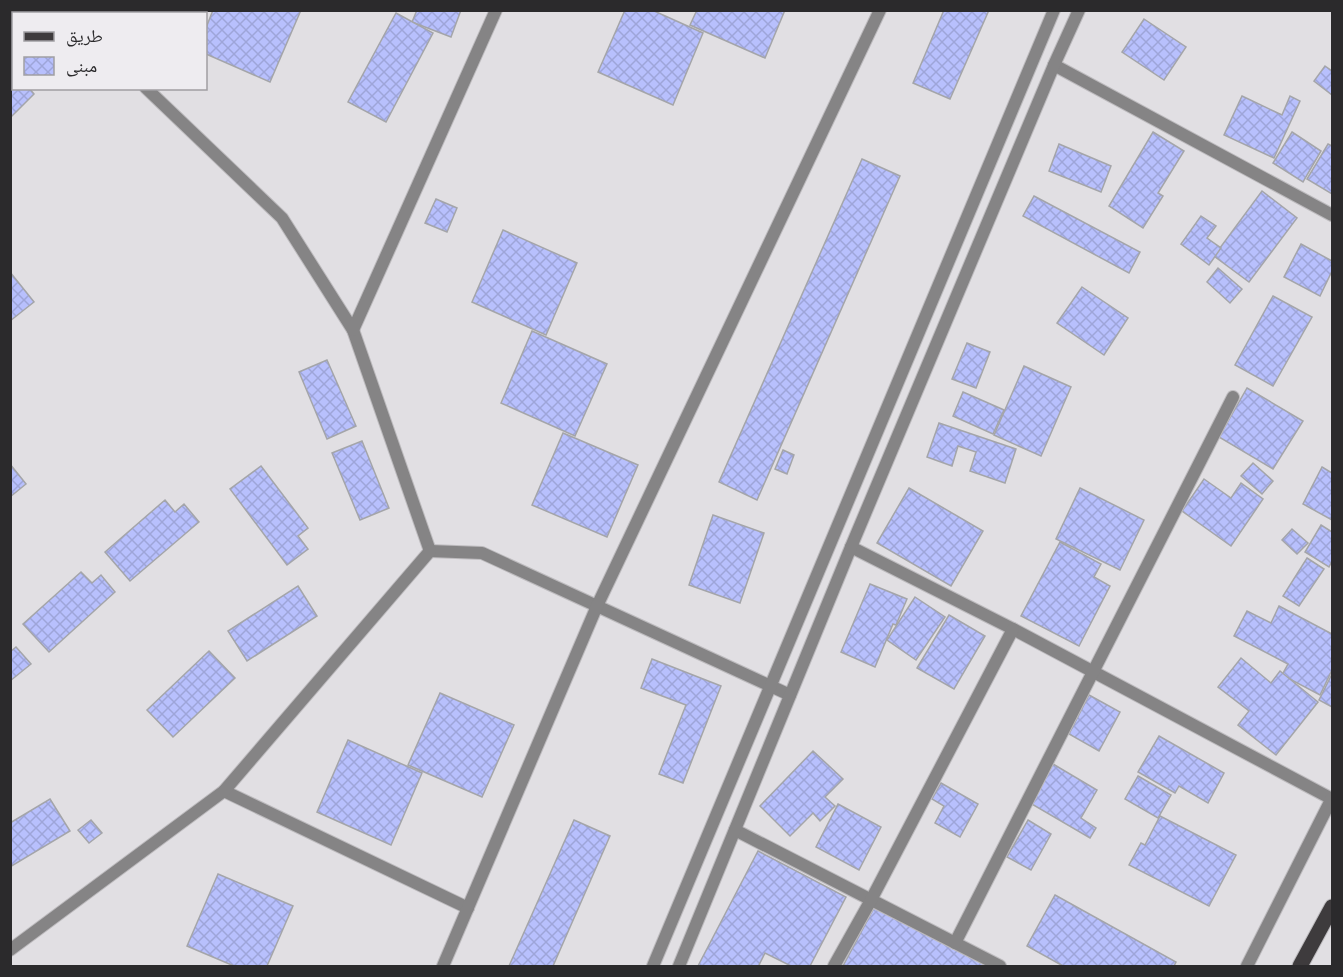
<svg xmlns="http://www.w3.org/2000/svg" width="1343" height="977" viewBox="0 0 1343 977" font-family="'Open Sans','Noto Naskh Arabic',sans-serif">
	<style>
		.building { fill: url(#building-cross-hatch); stroke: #a4a5a9; stroke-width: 1.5 }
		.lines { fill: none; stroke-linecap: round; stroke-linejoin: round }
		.minor-casing { stroke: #bdbbbe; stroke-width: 14 }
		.tertiary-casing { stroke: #bdbbbe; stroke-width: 14 }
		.primary-casing { stroke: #bdbbbe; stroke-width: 17 }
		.minor { stroke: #858485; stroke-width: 12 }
		.tertiary { stroke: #858485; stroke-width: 12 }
		.primary { stroke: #3e3b3d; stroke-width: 15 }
	</style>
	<defs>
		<pattern id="building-cross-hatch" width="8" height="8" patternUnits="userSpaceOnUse" patternTransform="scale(1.5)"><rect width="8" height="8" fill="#b8c0fd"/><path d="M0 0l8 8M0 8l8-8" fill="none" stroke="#9ea5d9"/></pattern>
	</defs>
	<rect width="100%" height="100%" fill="#e1dfe3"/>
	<g class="building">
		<polygon points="213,10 301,10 270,82 206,54 206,28"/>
		<polygon points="417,10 461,10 451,37 412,22"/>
		<polygon points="625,10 652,10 703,33 673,105 598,72"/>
		<polygon points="697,10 785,10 765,58 690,25"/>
		<polygon points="944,10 989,10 950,99 913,83"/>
		<polygon points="396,13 433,33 386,122 348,102"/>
		<polygon points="1144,19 1186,47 1164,80 1122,52"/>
		<polygon points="10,28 14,31 14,64 10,67"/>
		<polygon points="1325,66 1332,71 1332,95 1314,81"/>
		<polygon points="10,70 14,73 14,88 29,88 34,94 10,118"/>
		<polygon points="1242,96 1282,115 1290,96 1300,101 1274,158 1224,135"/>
		<polygon points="1153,132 1184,151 1158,193 1163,196 1143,228 1109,206"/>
		<polygon points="1292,132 1321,151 1303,182 1273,163"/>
		<polygon points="1059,144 1111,166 1101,192 1049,171"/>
		<polygon points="1328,144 1332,146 1332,194 1307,179"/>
		<polygon points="862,159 900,176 757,500 719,482"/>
		<polygon points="1262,191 1297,218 1249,282 1214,256"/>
		<polygon points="1034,196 1140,252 1129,273 1023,216"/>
		<polygon points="436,199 457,208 447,232 425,223"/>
		<polygon points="1201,216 1216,226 1207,238 1221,248 1209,265 1181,244"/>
		<polygon points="503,230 577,263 546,335 472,302"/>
		<polygon points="1301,244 1332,261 1332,271 1320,296 1284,277"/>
		<polygon points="1218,268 1242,289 1230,303 1207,282"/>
		<polygon points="10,272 34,302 10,321"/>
		<polygon points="1082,287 1128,318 1104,355 1057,323"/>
		<polygon points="1273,296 1312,317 1273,386 1235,365"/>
		<polygon points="532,331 607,364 575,436 501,403"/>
		<polygon points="967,343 990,352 976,388 952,379"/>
		<polygon points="327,360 356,426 327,439 299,372"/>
		<polygon points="1024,366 1071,387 1041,456 994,435"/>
		<polygon points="1247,388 1303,421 1273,469 1219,437"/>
		<polygon points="963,392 1004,410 993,434 953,416"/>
		<polygon points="939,423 1016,449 1005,483 970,471 976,452 958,446 952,466 927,457"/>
		<polygon points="563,433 638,465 607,537 532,505"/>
		<polygon points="362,441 389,508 360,520 332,453"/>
		<polygon points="783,450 794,455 787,474 775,469"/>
		<polygon points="1253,463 1273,481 1262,494 1241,476"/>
		<polygon points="10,464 26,484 10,497"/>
		<polygon points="261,466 308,528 298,536 308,549 287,565 230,489"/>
		<polygon points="1322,467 1332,473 1332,520 1303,504"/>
		<polygon points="1204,479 1231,498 1241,483 1263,499 1231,546 1182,511"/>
		<polygon points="909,488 983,531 951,586 877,543"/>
		<polygon points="1080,488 1144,520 1120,570 1056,539"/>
		<polygon points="165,500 175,512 184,504 199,522 130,581 105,552"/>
		<polygon points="713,515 764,533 740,603 689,585"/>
		<polygon points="1321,525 1332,532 1332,561 1329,567 1305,552"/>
		<polygon points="1292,529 1308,543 1297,554 1282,540"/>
		<polygon points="1060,542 1101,564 1094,577 1110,586 1079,646 1021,616"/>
		<polygon points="1307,558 1324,569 1299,606 1283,596"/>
		<polygon points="81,572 92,583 101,575 115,592 49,652 23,624"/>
		<polygon points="870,584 907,599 896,625 893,624 875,667 841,652"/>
		<polygon points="298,586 317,616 247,661 228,631"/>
		<polygon points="915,597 945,617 916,660 887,640"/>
		<polygon points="1279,606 1332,634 1332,670 1320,695 1282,675 1288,664 1234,636 1247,611 1271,623"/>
		<polygon points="949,615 985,636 954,689 917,668"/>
		<polygon points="16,647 31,664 10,681 10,652"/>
		<polygon points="209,651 235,678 173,737 147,710"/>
		<polygon points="1241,658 1271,683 1280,671 1318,702 1276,755 1238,725 1249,711 1218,687"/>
		<polygon points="652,659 721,686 683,783 659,774 686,705 641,688"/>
		<polygon points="1332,674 1332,707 1319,700"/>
		<polygon points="440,693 514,725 482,797 408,765"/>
		<polygon points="1089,695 1120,712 1099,751 1069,734"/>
		<polygon points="1159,736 1224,773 1208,803 1179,786 1175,793 1138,772"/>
		<polygon points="348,740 422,773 391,845 317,812"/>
		<polygon points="813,751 843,779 825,797 835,806 820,821 813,813 790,836 760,806"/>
		<polygon points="1053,764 1097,790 1081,818 1096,828 1090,838 1030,803"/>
		<polygon points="1138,776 1171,795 1158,818 1125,799"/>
		<polygon points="941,783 978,804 960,837 935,823 944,806 932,799"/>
		<polygon points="50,799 70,831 10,867 10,823"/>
		<polygon points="838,804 881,827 859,870 816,847"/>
		<polygon points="1160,816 1236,855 1209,906 1129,865 1141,843 1145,845"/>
		<polygon points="91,820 102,833 89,843 78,830"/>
		<polygon points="574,820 610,836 553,966 509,966"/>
		<polygon points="1028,820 1051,834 1031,870 1007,857"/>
		<polygon points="758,851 846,897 810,966 791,966 765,953 759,965 761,966 698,966"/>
		<polygon points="218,874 293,906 267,966 234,966 187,946"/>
		<polygon points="1055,895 1176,962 1174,966 1063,966 1027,946"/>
		<polygon points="875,906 989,966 843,966"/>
	</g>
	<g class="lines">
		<g class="minor-casing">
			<g id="minor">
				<polyline points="64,10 67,14"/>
				<polyline points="1054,65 1332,215"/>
				<polyline points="146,88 282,218 353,330 430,551"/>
				<polyline points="353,330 496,10"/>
				<polyline points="851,547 1013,629 1332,799"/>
				<polyline points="430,551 482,553 790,695"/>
				<polyline points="224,791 468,908"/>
				<polyline points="735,830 1000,966"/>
				<polyline points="955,943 1233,397"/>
				<polyline points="10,950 224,791 430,551"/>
				<polyline points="443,966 597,606 880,10"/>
				<polyline points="834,966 871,900 1013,629"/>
				<polyline points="1247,966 1332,798"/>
			</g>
		</g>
		<g class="tertiary-casing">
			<g id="tertiary">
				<polyline points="653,966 1054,10"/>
				<polyline points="679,966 851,547 1054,65 1079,10"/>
			</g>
		</g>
		<g class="primary-casing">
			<polyline id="primary" points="1300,966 1332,907"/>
		</g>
		<use href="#minor" class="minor"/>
		<use href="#tertiary" class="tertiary"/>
		<use href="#primary" class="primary"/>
	</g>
	<rect width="1343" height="977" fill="none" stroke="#2b2a2c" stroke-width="24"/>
	<rect x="12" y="12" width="195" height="78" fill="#eeecf0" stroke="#a09ea2" stroke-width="1.5"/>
	<rect x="24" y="32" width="30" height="9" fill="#3e3b3d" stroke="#a09ea2" stroke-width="1.5"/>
	<text x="66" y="42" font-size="18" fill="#2b2a2c">طريق</text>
	<rect x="24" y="57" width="30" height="18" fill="url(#building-cross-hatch)" stroke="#a09ea2" stroke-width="1.5"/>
	<text x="66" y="72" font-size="18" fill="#2b2a2c">مبنى</text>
</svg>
